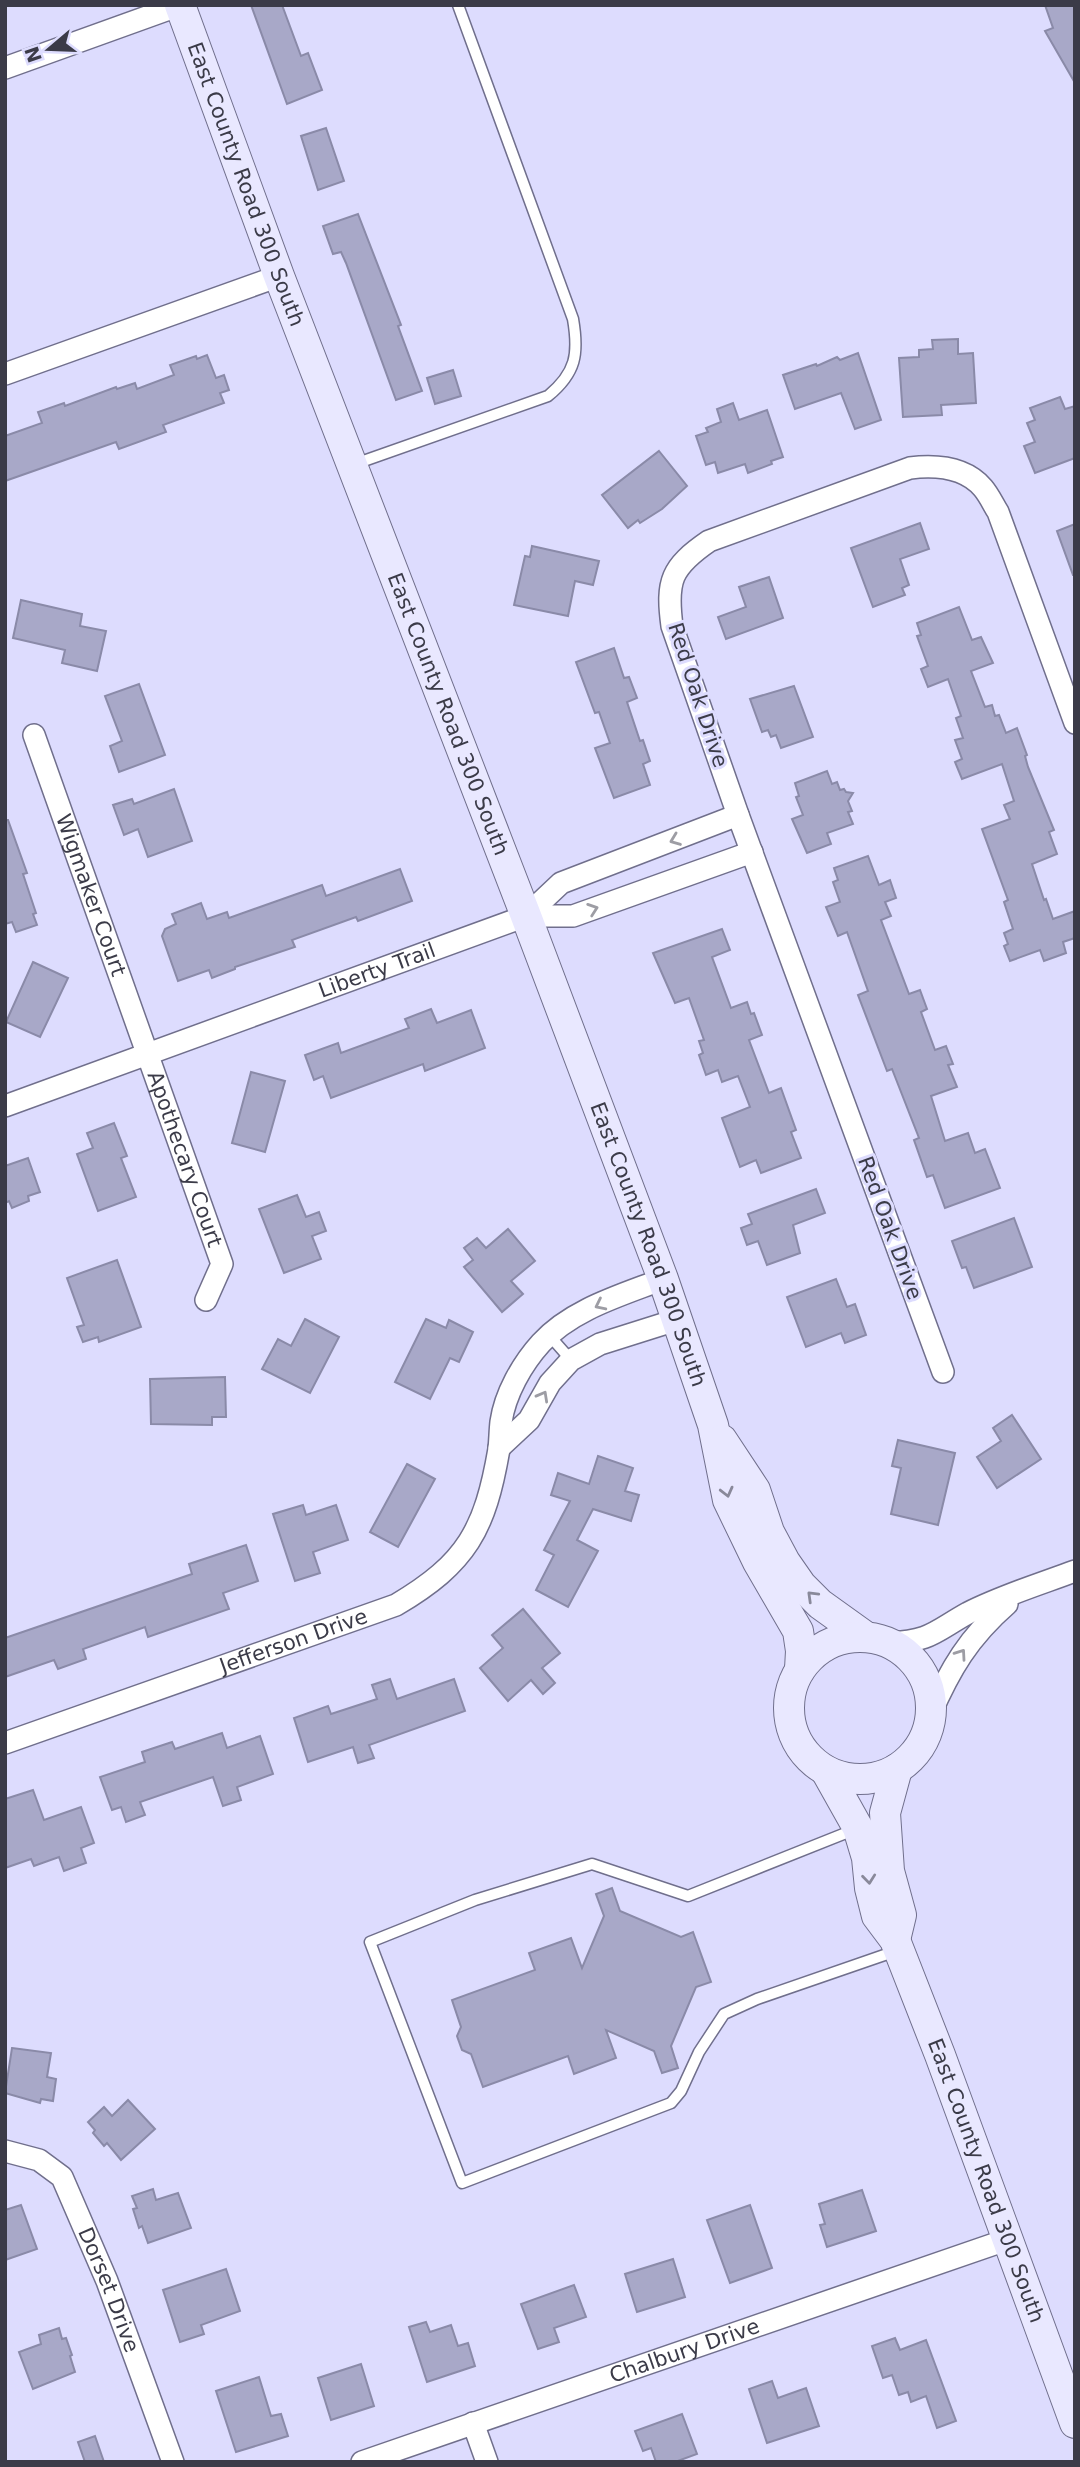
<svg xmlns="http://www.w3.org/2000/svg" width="1080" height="2467" viewBox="0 0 1080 2467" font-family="'DejaVu Sans',sans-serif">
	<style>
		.building { fill: #a8a8c8; stroke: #8a8aa8; stroke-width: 2 }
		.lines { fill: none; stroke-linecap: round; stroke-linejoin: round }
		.lane-casing { stroke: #706f8c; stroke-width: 13 }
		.street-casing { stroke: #706f8c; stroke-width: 24 }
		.secondary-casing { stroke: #706f8c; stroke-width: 32 }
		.lane { stroke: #fff; stroke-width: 10 }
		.street { stroke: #fff; stroke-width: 21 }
		.secondary { stroke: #e9e8ff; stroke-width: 30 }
		.oneway { stroke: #9d9da4 }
		.oneway2 { stroke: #89899a }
		.labels { text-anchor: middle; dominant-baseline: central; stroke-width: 6; stroke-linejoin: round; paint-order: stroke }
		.street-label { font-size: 21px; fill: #3b3b48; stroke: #dddcfe }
	</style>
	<rect width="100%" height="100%" fill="#dddcfe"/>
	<g class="building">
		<polygon points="251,5 282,5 301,56 308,53 322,90 287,104"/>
		<polygon points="1045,5 1075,5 1075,83 1045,31 1053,28"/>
		<polygon points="326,128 344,181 318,190 301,136"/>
		<polygon points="358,214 401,325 398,326 422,391 396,400 346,263 341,252 333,254 323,226"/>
		<polygon points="958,339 958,354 973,353 976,403 941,405 942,415 903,417 899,358 919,357 919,350 933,349 932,340"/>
		<polygon points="858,353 881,420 855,429 841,393 795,409 783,375 816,364 817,366 837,357 840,360"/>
		<polygon points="207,355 216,378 224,375 229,390 220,393 224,403 163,425 166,432 119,449 116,442 5,481 5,436 42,423 38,412 64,403 65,406 116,387 117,389 135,383 137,389 174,375 170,365 196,356 197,359"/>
		<polygon points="453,370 461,396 435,404 427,378"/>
		<polygon points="1060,397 1065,409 1075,406 1075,458 1035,473 1024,446 1035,442 1027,423 1035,420 1030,408"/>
		<polygon points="733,403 739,420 767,410 783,457 771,461 772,464 748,473 745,464 718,473 715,462 706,465 696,436 708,432 706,428 721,422 717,409"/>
		<polygon points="659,451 687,486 662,509 640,523 638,520 628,528 602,495"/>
		<polygon points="920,523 929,549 900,559 909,585 902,588 905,595 873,607 851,548"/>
		<polygon points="1075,524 1075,575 1073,575 1057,531"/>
		<polygon points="532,546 599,561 593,585 575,581 568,616 514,605 525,556 530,557"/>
		<polygon points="769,577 783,618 726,639 718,617 746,607 739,587"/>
		<polygon points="21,600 82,614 80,626 106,631 97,671 62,663 65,650 13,638"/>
		<polygon points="959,607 972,640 981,637 993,663 971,671 985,707 992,705 995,716 999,715 1006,733 1017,728 1027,755 1025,756 1028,767 1054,830 1049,832 1057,854 1032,864 1044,900 1046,899 1053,919 1075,911 1075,938 1063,942 1066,953 1044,961 1040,950 1010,961 1004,946 1008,944 1004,933 1013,929 1004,902 1008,900 982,829 1010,819 1004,805 1014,801 1002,764 962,779 955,762 962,759 955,740 963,738 956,718 961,716 948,679 928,687 921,669 928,666 917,636 921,635 917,623"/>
		<polygon points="614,648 624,678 629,677 637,698 627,702 640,741 643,740 650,761 643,764 650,785 614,798 595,748 610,743 599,712 595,713 576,662"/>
		<polygon points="139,684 165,755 119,772 110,746 122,741 105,696"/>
		<polygon points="794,686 813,737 781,748 776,735 771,737 768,730 762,732 750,699"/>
		<polygon points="827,771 832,784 837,782 840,790 844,789 846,792 853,793 848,801 852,811 848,812 853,824 827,833 831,844 807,853 792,819 803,815 796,797 799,796 795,783"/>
		<polygon points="174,789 192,841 148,857 138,829 124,835 113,805 132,799 134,804"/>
		<polygon points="5,820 8,820 27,873 23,874 36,913 33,914 37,925 16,932 12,922 5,924"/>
		<polygon points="868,856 879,885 890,880 896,898 885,902 891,916 881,920 909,994 920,990 927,1009 921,1012 935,1050 946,1046 953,1064 948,1065 957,1087 931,1096 945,1141 968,1133 975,1153 985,1149 1000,1188 945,1208 933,1175 927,1177 914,1140 919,1138 892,1069 887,1071 858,995 868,991 847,932 838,936 826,907 840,902 833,882 838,880 834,868"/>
		<polygon points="400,869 412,901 358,921 356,917 292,940 295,947 235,967 235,969 212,978 209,970 178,981 162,936 165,929 176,924 172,914 201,903 207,919 227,912 229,918 322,885 326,896"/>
		<polygon points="722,929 730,950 712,957 731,1008 747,1002 751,1014 754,1013 762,1035 749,1040 769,1093 781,1088 796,1130 791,1132 801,1158 761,1173 756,1160 740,1167 722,1118 750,1107 738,1076 722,1082 718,1070 706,1075 699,1055 703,1053 699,1041 704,1040 689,998 675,1003 653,953"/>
		<polygon points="33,962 68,978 40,1037 6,1022"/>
		<polygon points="431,1009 437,1023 471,1010 485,1048 425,1071 423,1064 331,1098 323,1076 314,1080 305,1055 338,1043 341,1053 409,1028 405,1019"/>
		<polygon points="251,1072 285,1081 265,1152 232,1143"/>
		<polygon points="114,1123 127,1156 121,1158 136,1197 98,1211 77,1154 93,1148 87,1133"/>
		<polygon points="28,1158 40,1192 28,1196 29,1201 12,1208 9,1201 5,1203 5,1166"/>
		<polygon points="816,1189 825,1213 793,1225 800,1253 767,1265 758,1241 747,1245 741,1228 752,1224 748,1214"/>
		<polygon points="297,1195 306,1217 319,1212 326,1231 312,1236 321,1259 284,1273 259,1209"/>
		<polygon points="1014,1218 1032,1267 974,1288 966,1267 962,1268 952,1241"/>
		<polygon points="508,1229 535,1261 511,1281 523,1294 502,1312 464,1267 473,1260 464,1248 477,1238 486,1248"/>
		<polygon points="117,1260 141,1327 99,1342 98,1337 83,1342 77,1327 84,1325 67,1278"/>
		<polygon points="836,1279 847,1307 855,1304 866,1335 845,1343 841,1333 806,1347 787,1297"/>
		<polygon points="305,1319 339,1337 310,1393 262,1369 278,1339 291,1346"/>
		<polygon points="426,1319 446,1328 449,1320 473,1332 459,1362 450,1358 430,1399 395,1382"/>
		<polygon points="225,1377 226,1417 212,1417 212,1425 151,1424 150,1379"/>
		<polygon points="1012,1415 1041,1459 997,1488 977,1457 1001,1441 993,1428"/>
		<polygon points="898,1440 955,1453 938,1525 891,1514 901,1468 892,1466"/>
		<polygon points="598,1456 633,1468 625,1491 639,1495 631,1521 593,1509 577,1540 598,1551 568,1607 536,1590 554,1555 544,1550 570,1501 551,1495 558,1473 589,1484"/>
		<polygon points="407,1464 435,1479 398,1547 370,1532"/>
		<polygon points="303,1505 306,1515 336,1505 348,1540 313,1552 320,1573 295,1581 273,1514"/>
		<polygon points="246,1545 258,1581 223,1593 229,1609 148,1637 145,1627 83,1649 86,1659 58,1669 54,1660 5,1677 5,1638 192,1574 189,1564"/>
		<polygon points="523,1609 560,1653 542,1668 555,1683 543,1694 531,1680 508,1701 480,1668 503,1648 492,1635"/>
		<polygon points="390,1679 397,1699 454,1679 465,1711 369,1745 374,1758 358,1763 353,1747 308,1762 294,1718 328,1706 331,1714 377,1699 372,1685"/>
		<polygon points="222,1733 227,1748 260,1736 273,1774 237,1787 241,1800 223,1806 213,1777 140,1802 145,1815 126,1822 121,1807 112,1810 100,1777 145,1762 142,1752 172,1742 175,1749"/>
		<polygon points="33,1790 44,1820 81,1807 94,1843 81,1848 86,1863 64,1871 59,1857 34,1866 31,1859 5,1868 5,1799"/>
		<polygon points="612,1888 620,1911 681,1937 693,1932 711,1982 696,1987 671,2046 678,2068 662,2073 654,2051 606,2030 616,2058 574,2074 568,2056 483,2087 471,2054 462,2050 457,2036 461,2027 452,2000 535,1970 529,1953 571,1938 582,1968 604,1916 596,1894"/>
		<polygon points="12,2048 51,2053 47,2077 56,2079 53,2101 41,2099 40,2103 5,2093"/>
		<polygon points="128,2100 155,2129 121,2160 107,2143 104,2146 93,2133 95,2130 88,2122 104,2107 112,2116"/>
		<polygon points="153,2189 156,2200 178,2193 191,2228 148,2243 142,2226 139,2228 133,2209 137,2208 132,2196"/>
		<polygon points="862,2190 876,2231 827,2247 820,2225 825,2224 819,2204"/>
		<polygon points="21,2205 37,2249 5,2260 5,2210"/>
		<polygon points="750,2205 772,2268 730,2283 707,2220"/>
		<polygon points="673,2259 685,2297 637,2312 625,2274"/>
		<polygon points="226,2269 240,2311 201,2325 204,2334 180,2342 163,2290"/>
		<polygon points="574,2285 586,2317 554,2328 559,2342 538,2349 521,2304"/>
		<polygon points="426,2322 430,2332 451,2325 458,2346 468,2343 475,2366 427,2382 409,2327"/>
		<polygon points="59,2328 62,2339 66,2338 72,2355 70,2356 75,2372 33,2389 19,2352 41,2344 39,2335"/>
		<polygon points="895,2338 900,2350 926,2340 956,2421 937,2428 926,2396 911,2402 908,2392 899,2395 892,2375 883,2378 872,2346"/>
		<polygon points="361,2364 374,2406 331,2420 318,2378"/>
		<polygon points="259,2377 271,2416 281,2414 288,2436 236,2452 216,2391"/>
		<polygon points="772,2381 778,2398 806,2388 819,2426 767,2443 749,2389"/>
		<polygon points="682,2414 697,2454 675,2462 656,2462 651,2448 643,2451 635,2431"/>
		<polygon points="95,2436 104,2462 85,2462 78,2442"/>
	</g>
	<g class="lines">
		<g class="lane-casing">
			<g id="lane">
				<path d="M355 464 548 396C576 373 579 354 573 319L458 5"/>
				<polyline points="549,1335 571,1360"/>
				<polyline points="856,1829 688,1896 592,1864 475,1900 370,1942 462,2183 671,2103 681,2091 699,2052 724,2014 757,1999 896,1951"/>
			</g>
		</g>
		<g class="street-casing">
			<g id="street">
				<polyline points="5,68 180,5"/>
				<polyline points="5,374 279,276"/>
				<path id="s1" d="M34 735 222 1264 206 1300"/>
				<polyline points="526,916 573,916 752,852"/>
				<path id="s2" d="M5 1106 526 916 561 883 738 815"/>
				<path d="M943 1372 738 815 672 626C666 581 671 567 709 541L910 468C935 465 965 467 983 488 989 495 993 504 998 512L1075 723"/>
				<polyline points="499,1448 529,1420 550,1383 571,1360 600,1344 676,1320"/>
				<path d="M889 1643C931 1641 934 1632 968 1613 1001 1596 1040 1584 1075 1571"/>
				<path d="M930 1715C950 1669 969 1637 1007 1604"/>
				<path id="s3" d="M5 1743 396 1605C467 1563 485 1530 499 1449 500 1440 500 1431 501 1422 505 1394 522 1364 541 1343 572 1309 622 1295 663 1279"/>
				<path id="s4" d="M5 2151 39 2160 62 2177 107 2281 173 2462"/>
				<polyline points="473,2423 487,2462"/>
				<path id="s5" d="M362 2462 1006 2240"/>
			</g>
		</g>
		<g class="secondary-casing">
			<g id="secondary">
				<path id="s6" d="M180 5 279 276 526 916 663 1279 713 1425 728 1500 758 1562 798 1631 801 1651 800 1669"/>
				<polyline points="722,1440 755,1490 769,1532 785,1562 801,1585 820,1604 866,1637"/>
				<circle cx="860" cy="1708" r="71"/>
				<path id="s7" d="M826 1771 858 1828 867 1858 870 1888 877 1916 895 1940 940 2055 1075 2423"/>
				<polyline points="895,1940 901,1915 889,1871 885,1813 897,1769"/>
			</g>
		</g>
		<use href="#lane" class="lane"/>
		<use href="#street" class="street"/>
		<use href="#secondary" class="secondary"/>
	</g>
	<defs><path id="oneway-chevron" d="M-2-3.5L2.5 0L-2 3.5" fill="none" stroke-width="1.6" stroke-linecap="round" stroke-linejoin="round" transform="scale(1.75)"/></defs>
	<g class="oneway">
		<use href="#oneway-chevron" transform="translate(675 840) rotate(159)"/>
		<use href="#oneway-chevron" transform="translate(593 909) rotate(-19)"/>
		<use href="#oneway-chevron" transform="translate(600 1305) rotate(154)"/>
		<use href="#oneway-chevron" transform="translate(543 1396) rotate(-61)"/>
		<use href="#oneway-chevron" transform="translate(961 1654) rotate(-55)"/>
	</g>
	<g class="oneway2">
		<use href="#oneway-chevron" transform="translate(727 1492) rotate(76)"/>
		<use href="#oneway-chevron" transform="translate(812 1596) rotate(-136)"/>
		<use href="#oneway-chevron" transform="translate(869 1879) rotate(84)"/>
	</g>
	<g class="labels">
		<g class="street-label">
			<text stroke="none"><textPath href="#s6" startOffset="191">East County Road 300 South</textPath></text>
			<text transform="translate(698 695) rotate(72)">Red Oak Drive</text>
			<text stroke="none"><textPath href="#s6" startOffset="758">East County Road 300 South</textPath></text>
			<text stroke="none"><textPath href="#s1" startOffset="170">Wigmaker Court</textPath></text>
			<text stroke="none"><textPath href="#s2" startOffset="396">Liberty Trail</textPath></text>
			<text stroke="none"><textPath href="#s1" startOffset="450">Apothecary Court</textPath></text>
			<text transform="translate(890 1228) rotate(70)">Red Oak Drive</text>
			<text stroke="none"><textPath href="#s6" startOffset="1325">East County Road 300 South</textPath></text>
			<text stroke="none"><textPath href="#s3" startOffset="306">Jefferson Drive</textPath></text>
			<text stroke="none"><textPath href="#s7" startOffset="443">East County Road 300 South</textPath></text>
			<text stroke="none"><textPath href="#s4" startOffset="186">Dorset Drive</textPath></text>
			<text stroke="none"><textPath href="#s5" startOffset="341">Chalbury Drive</textPath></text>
		</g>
	</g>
	<rect width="1080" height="2467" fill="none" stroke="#3b3b48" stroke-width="14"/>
	<g transform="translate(49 49) rotate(251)" stroke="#dddcfe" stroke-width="5" paint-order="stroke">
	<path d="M0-5L12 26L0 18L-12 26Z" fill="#3b3b48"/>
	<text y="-10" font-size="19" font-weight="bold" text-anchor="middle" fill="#3b3b48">N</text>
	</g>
</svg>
